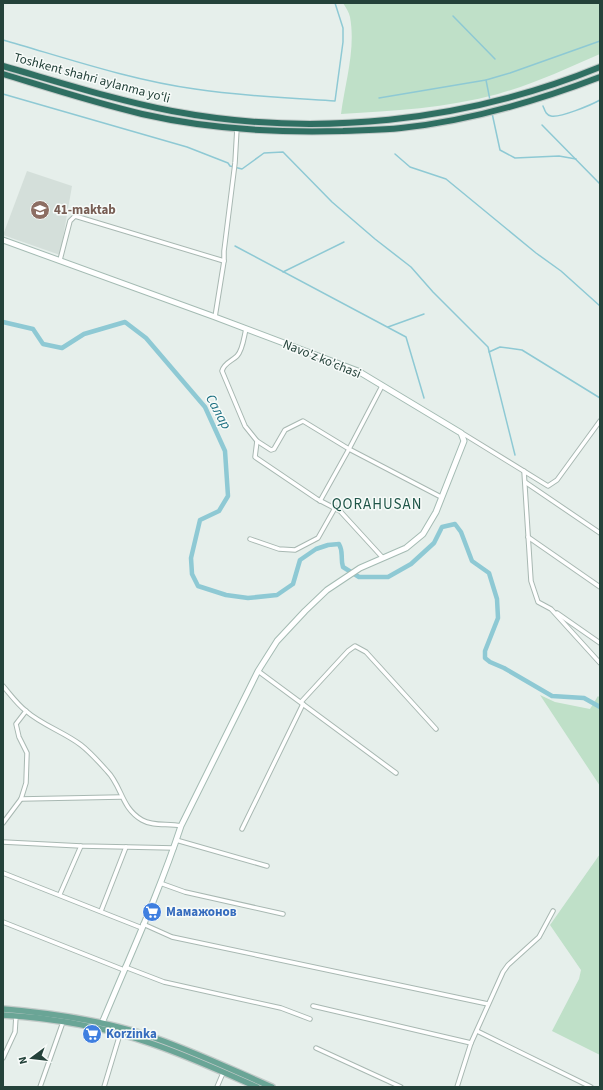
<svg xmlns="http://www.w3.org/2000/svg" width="603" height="1090" viewBox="0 0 603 1090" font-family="'Source Sans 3',sans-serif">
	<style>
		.built { fill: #d4dfda }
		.green { fill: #bfe0c8 }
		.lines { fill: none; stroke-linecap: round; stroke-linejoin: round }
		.stream { stroke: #8ec9d4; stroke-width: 1.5 }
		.canal { stroke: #8ec9d4; stroke-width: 4.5 }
		.street-casing { stroke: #a8b8b2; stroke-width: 5.5 }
		.secondary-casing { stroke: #a4bbb3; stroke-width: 7 }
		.primary-casing { stroke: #c2cac8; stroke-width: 8 }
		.highway-casing { stroke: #c2cac8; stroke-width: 8 }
		.street { stroke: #fff; stroke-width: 3.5 }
		.secondary { stroke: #fff; stroke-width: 5 }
		.primary { stroke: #6aa596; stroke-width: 5.5 }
		.highway { stroke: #2f6f62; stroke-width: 6 }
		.labels { text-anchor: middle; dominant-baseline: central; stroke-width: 3; stroke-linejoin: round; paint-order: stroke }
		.street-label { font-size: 13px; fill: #24423a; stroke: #f7fbf9 }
		.education-label { font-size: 13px; font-weight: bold; fill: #785e54; stroke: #f7fbf9; text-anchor: start }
		.shop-label { font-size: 13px; font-weight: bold; fill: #366cbe; stroke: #f7fbf9; text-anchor: start }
		.water-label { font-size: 14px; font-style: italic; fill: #1c6f80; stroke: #f7fbf9 }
		.quarter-label { font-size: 15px; letter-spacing: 1px; fill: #1f5548; stroke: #f7fbf9 }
	</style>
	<rect width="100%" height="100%" fill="#e6efeb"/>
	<polygon class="built" points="27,171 72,186 60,255 3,235"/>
	<g class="green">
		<path d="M343 3H600V54C566 69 533 84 498 94 447 108 393 111 341 114 345 83 356 49 350 17 349 12 346 8 343 3Z"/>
		<polygon points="540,695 555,702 590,709 598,696 600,698 600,786"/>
		<polygon points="600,854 600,1055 552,1031 579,979 581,970 550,925"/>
	</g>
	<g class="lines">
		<g class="stream">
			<polyline points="453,16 495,59"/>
			<path d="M3 40C66 58 130 80 195 89 241 96 288 98 335 101L343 42V28L335 3"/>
			<polyline points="486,80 490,100"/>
			<polyline points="3,94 187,147 228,163 230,166 242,169 264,153 283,152 332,202 375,239 411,267 433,292 488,347 515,455"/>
			<polyline points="379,98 486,80 510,73 600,41"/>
			<path d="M543 106C545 111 546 115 551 116 560 118 591 105 600 100"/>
			<polyline points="492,113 500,150 515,158 559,156 576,159"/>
			<polyline points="542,125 600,184"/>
			<polyline points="395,154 410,167 446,179 536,253 561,271 600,306"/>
			<polyline points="235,246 406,337 424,398"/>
			<polyline points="283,272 344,242"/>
			<polyline points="388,327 424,314"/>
			<polyline points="489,352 500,347 522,350 600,398"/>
		</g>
		<path class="canal" d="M3 322 33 329 43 344 62 348 84 334 125 322 146 338 205 407 225 451 228 496 219 511 200 520 191 558 192 574 198 586 226 595 248 598 277 595 293 584 300 560 316 549 328 545 339 544C344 553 340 557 343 567L359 577H388L411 564 434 543 442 527 455 524 461 532 472 561 489 573 497 599 498 618 485 651V658L490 662 504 668 552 696 584 698 600 707"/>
		<g class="street-casing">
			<g id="street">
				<polyline points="60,260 70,221 75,216 224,261"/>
				<polyline points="215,317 224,261 224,251 235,163 237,128"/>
				<path d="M246 329C244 336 243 350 237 356 232 361 224 363 222 371L245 426 257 441 255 457 317 499 340 511 383 558"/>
				<polyline points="462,433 548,486 557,480 600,421"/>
				<polyline points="257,441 271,450 274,449 285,430 303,421 349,449 441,497"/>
				<polyline points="524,471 531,581 538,602 551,609 600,663"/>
				<polyline points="525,482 600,533"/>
				<polyline points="320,501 349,449 382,386"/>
				<polyline points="528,537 600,587"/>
				<polyline points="250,539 279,549 295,550 318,538 335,508"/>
				<polyline points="557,613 600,643"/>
				<polyline points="258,671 396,773"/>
				<path d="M3 686C10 694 17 704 26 711 42 725 64 732 81 745 90 752 99 762 107 771 122 786 121 808 142 820 154 827 168 823 181 826"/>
				<polyline points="301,702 348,651 355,646 366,652 436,729"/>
				<polyline points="21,799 121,797"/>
				<polyline points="3,823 21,799 26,783 27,753 19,737 16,724 26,711"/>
				<polyline points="242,829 303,704"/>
				<polyline points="176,840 267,866"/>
				<polyline points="3,842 81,846 174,848"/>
				<polyline points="3,873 142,928"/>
				<polyline points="160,883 185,892 283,914"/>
				<polyline points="60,894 81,846"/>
				<polyline points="101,911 126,847"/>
				<polyline points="3,922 124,970"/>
				<polyline points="143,924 172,937 488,1004"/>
				<polyline points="125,967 164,982 281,1008 310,1019"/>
				<polyline points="313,1006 471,1043"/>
				<polyline points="477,1031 591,1087"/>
				<polyline points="316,1048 401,1087"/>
				<polyline points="3,1058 15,1032 16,1016"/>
				<polyline points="40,1087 63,1022"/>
				<polyline points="104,1087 120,1034"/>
				<polyline points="217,1087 223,1073"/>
				<polyline points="457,1087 471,1043 503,972 508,965 539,937 553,911"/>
			</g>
		</g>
		<g class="secondary-casing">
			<path id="secondary" d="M3 240 215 317 358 371 461 433 464 441 436 512 423 534 406 548 360 568 327 590 305 611 277 641 258 671 181 826C159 893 129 958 102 1023"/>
		</g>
		<g class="primary-casing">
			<g id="primary">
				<path d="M3 1009C51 1013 100 1020 146 1035 189 1049 230 1069 272 1087"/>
				<path d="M3 1015C53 1018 105 1027 153 1044 188 1056 223 1072 257 1087"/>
			</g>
		</g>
		<g class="highway-casing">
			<g id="highway">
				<path d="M3 66C59 82 115 100 172 111 315 138 465 122 600 67"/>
				<path d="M3 74C49 88 95 103 142 114 208 129 276 133 343 131 362 130 382 130 401 128 469 121 537 101 600 77"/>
			</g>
		</g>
		<use href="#street" class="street"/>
		<use href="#secondary" class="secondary"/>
		<use href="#primary" class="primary"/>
		<use href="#highway" class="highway"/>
	</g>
	<defs>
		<g id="school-disc" transform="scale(1)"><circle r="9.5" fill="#8d6e63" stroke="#f7fbf9"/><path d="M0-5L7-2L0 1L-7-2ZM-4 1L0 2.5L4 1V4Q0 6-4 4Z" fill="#fff"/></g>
		<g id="supermarket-disc" transform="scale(1)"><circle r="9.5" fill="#3f7fe0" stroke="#f7fbf9"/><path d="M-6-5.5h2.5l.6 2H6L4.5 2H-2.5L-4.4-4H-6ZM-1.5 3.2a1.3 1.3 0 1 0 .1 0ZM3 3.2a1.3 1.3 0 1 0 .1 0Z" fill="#fff"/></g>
	</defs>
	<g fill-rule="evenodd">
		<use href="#school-disc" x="40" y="210"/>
		<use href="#supermarket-disc" x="152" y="912"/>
		<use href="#supermarket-disc" x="92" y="1034"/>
	</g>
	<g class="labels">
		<g class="street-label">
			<text transform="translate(92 78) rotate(15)">Toshkent shahri aylanma yoʻli</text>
			<text transform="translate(322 359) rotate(22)">Navo'z ko'chasi</text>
		</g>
		<g class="education-label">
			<text x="54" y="210">41-maktab</text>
		</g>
		<g class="shop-label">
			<text x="166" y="912">Мамажонов</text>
			<text x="106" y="1034">Korzinka</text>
		</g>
		<g class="water-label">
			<text transform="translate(218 412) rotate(61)">Салар</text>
		</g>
		<g class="quarter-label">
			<text x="377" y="504">QORAHUSAN</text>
		</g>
	</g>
	<rect width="603" height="1090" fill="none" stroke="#24423a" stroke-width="8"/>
	<g transform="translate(32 1058) rotate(255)" stroke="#f7fbf9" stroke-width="3" paint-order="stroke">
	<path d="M0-3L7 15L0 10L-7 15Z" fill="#24423a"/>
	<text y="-6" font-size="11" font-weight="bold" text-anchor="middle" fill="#24423a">N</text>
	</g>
</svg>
